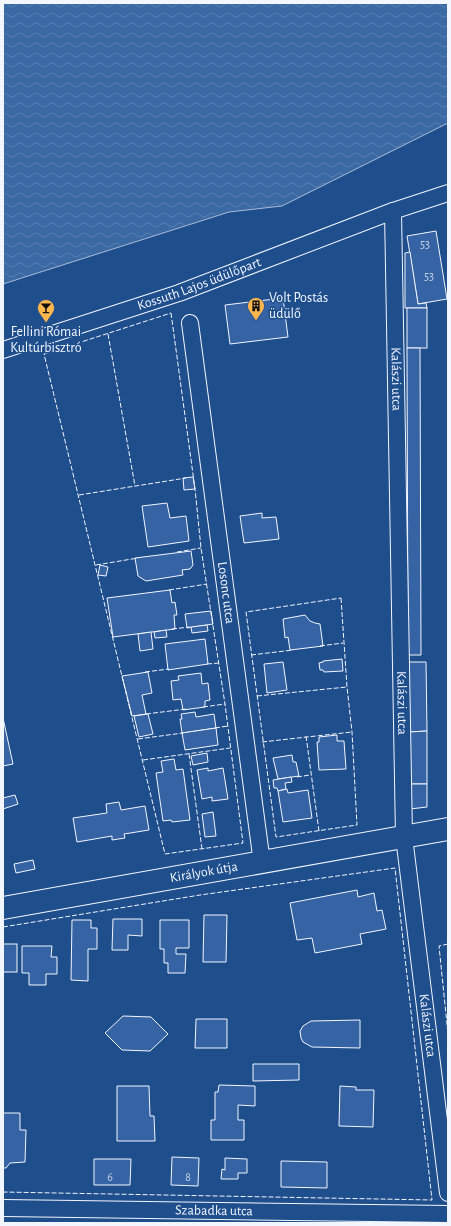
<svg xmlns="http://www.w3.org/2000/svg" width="451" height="1226" font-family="'Alegreya Sans',sans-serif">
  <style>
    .water { fill: url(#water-waves); stroke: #a8bbd7 }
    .building { fill: #3563a3; stroke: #f2f6ff }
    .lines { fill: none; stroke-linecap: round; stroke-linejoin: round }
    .street-casing { stroke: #f2f6ff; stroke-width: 18 }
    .secondary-casing { stroke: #f2f6ff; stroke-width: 24 }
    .street { stroke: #1f4e8c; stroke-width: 16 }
    .secondary { stroke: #1f4e8c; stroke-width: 22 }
    .fence { stroke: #f2f6ff; stroke-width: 1; stroke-dasharray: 5 2; stroke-linecap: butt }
    .labels { text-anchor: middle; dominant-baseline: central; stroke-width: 3; stroke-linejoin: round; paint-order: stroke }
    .number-label { font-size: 12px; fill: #c3d1e8 }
    .street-label { font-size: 14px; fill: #f2f6ff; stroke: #1f4e8c }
    .poi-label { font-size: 14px; fill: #f2f6ff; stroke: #1f4e8c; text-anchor: start }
  </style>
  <defs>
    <pattern id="water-waves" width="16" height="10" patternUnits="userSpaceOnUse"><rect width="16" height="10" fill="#3b69a3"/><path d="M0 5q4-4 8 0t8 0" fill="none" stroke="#587fb1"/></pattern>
  </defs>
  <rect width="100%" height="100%" fill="#1f4e8c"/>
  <polygon class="water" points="3,3 448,3 448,123 282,206 229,212 3,284"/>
  <g class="building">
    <polygon points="436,231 447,299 418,304 407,236"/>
    <polygon points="410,252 418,304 426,303 427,308 405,308 405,253"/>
    <polygon points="283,298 288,337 230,344 225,305"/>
    <rect x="407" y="308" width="20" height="40"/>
    <polygon points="407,348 420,348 421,655 408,655"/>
    <polygon points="193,477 195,489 184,490 183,478"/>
    <polygon points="167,503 170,518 186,516 189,541 148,547 142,506"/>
    <polygon points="262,513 262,518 276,517 279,539 244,543 240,516"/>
    <polygon points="191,551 193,565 190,569 182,570 183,575 146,581 138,576 135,558"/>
    <polygon points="100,565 108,567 106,576 98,575"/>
    <polygon points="170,590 172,603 175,602 177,615 174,615 175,629 113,637 107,598"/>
    <polygon points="211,611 213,624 187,628 185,614"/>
    <polygon points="305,615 310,621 315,623 320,624 323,646 290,650 288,637 285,638 283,619"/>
    <polygon points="207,625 208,631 192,633 191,627"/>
    <polygon points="166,630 167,637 155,638 154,632"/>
    <polygon points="151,632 153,649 140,651 138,634"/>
    <polygon points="205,639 208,664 168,670 165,644"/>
    <polygon points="342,659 343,671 324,672 323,670 320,670 319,663 323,662 323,661"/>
    <polygon points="283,662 287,690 267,693 264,664"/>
    <polygon points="408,662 426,662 427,731 409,732"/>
    <polygon points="148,672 152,693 142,695 146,714 132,716 122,676"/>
    <polygon points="201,673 202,684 208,683 210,700 205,701 205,707 183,710 181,699 173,700 171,681 179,680 178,676"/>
    <polygon points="195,712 196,717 214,714 216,728 182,733 180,719 182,719 181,714"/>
    <polygon points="148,714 153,734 139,737 134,716"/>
    <polygon points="3,718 13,764 3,766"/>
    <polygon points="216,728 218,745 185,750 182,733"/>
    <polygon points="427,731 427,784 410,784 409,732"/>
    <polygon points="337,735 337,741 344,741 346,769 319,770 317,742 319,742 319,737"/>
    <polygon points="207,753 208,762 193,765 191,756"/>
    <polygon points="292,755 293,762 296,762 299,776 278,779 273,758"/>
    <polygon points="174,759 176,770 183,769 190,820 172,822 171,820 163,821 156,773 163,772 161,761"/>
    <polygon points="208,768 208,771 223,768 228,799 212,801 212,797 202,799 197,770"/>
    <polygon points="291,777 292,782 285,783 286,789 278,791 277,788 274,788 273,780"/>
    <polygon points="410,784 427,784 427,807 410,809"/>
    <polygon points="287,789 288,793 308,790 312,818 283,822 278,791"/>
    <polygon points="15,795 18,804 3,809 3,798"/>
    <polygon points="119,802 121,810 145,806 149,830 124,834 125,838 112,840 112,836 77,842 73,818 107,813 106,804"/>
    <polygon points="213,812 216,836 205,837 202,814"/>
    <polygon points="33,860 35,869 16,873 14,864"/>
    <polygon points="357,890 358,897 374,893 377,911 382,910 386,929 360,934 362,944 315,953 312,938 297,940 290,903"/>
    <polygon points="204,915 227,915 226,962 203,962"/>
    <polygon points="113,919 142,919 142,936 128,935 128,950 112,950"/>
    <polygon points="72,920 91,920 91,928 97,928 97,949 88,949 88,981 71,980"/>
    <polygon points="160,920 189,920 189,948 176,948 176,954 186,954 185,973 168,973 168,963 164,963 164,949 160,949"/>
    <rect x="3" y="944" width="14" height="28"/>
    <polygon points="22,946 52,946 51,957 57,957 57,974 46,974 46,985 29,985 29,973 22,973"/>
    <polygon points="123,1016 151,1017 168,1034 150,1051 122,1050 105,1033"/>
    <polygon points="196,1019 227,1019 227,1048 195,1048"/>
    <polygon points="360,1020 360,1048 312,1047 303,1042 301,1038 300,1031 303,1026 311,1021"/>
    <polygon points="253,1064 299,1064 299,1080 253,1081"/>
    <polygon points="219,1085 255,1086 255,1106 238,1105 238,1120 244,1120 244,1140 211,1140 211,1120 215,1120 215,1092 218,1092"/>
    <polygon points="117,1086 149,1086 150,1116 154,1116 155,1141 117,1141"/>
    <polygon points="340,1086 356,1087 356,1090 374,1090 373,1127 339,1126"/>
    <polygon points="3,1113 20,1113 20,1130 26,1130 25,1162 10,1163 6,1168 3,1168"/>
    <polygon points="172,1157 199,1158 198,1186 171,1185"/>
    <polygon points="225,1158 247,1159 247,1173 238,1173 238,1179 221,1179 222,1169 225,1170"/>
    <polygon points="94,1159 131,1159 130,1185 94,1185"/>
    <polygon points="281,1161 327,1162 327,1188 281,1187"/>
  </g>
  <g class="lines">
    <defs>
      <g id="street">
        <path id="s1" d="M393 211 404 837 448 1193"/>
        <path id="s2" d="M190 323 262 863"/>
        <path id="s3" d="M3 350 179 293 393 211 448 193"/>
        <path id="s4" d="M3 1208 448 1214"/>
      </g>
      <g id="secondary">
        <path id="s5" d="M3 908 448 829"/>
      </g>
    </defs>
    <use href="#street" class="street-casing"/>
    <use href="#secondary" class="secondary-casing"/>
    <use href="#street" class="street"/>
    <use href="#secondary" class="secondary"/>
    <g class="fence">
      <polygon points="171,313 195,489 201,548 225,704 243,843 165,854 44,354"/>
      <polyline points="108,334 135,486"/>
      <polyline points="79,495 186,478"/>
      <polyline points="177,552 201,548"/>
      <polyline points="96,565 138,558"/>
      <polyline points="169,590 207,584"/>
      <polygon points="341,598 347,687 352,732 357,825 276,837 246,612"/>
      <polyline points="172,629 190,627"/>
      <polyline points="320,646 343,643"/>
      <polyline points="251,655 293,650"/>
      <polyline points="207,664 219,663"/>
      <polyline points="145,672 169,669"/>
      <polyline points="257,696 347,687"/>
      <polyline points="203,707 225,704"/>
      <polyline points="146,714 186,709"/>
      <polyline points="215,728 228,726"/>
      <polyline points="306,736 319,831"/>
      <polyline points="138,739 183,733"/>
      <polyline points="262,742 352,732"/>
      <polyline points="189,754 202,849"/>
      <polyline points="143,760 230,748"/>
      <polyline points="297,777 310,775"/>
      <polyline points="3,927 200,895 395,868 432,1200 3,1192"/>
      <polyline points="448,944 439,946 448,1034"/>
    </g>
  </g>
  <defs>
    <symbol id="building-pin" viewBox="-11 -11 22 30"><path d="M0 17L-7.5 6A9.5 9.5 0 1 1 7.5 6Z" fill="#ffb74d" stroke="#1f4e8c"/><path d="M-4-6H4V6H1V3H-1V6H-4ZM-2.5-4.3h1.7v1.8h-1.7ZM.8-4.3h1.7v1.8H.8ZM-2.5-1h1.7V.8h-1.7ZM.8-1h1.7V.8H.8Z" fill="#111"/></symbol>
    <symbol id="bar-pin" viewBox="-11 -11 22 30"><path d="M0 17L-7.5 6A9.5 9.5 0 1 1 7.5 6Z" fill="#ffb74d" stroke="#1f4e8c"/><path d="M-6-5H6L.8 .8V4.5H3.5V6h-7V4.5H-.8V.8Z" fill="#111"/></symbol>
  </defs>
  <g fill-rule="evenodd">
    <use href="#building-pin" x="246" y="296" width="20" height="27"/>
    <use href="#bar-pin" x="36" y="298" width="20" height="27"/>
  </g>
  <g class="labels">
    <g class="number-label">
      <text x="425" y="244">53</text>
      <text x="429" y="276">53</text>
      <text x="110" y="1177">6</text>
      <text x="188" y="1177">8</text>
    </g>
    <g class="street-label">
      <text stroke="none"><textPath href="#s3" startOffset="207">Kossuth Lajos üdülőpart</textPath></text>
      <text stroke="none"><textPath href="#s1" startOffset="168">Kalászi utca</textPath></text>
      <text stroke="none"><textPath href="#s2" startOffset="272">Losonc utca</textPath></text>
      <text stroke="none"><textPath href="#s1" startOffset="492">Kalászi utca</textPath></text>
      <text stroke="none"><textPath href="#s5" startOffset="204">Királyok útja</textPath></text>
      <text stroke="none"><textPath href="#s1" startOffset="816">Kalászi utca</textPath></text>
      <text stroke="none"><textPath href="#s4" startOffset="211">Szabadka utca</textPath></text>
    </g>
    <g class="poi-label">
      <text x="269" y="298">Volt Postás<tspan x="269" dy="16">üdülő</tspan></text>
      <text x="46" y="332" text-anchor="middle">Fellini Római<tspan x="46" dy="16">Kultúrbisztró</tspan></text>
    </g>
  </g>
  <rect width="451" height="1226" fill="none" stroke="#f2f6ff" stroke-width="8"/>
</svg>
